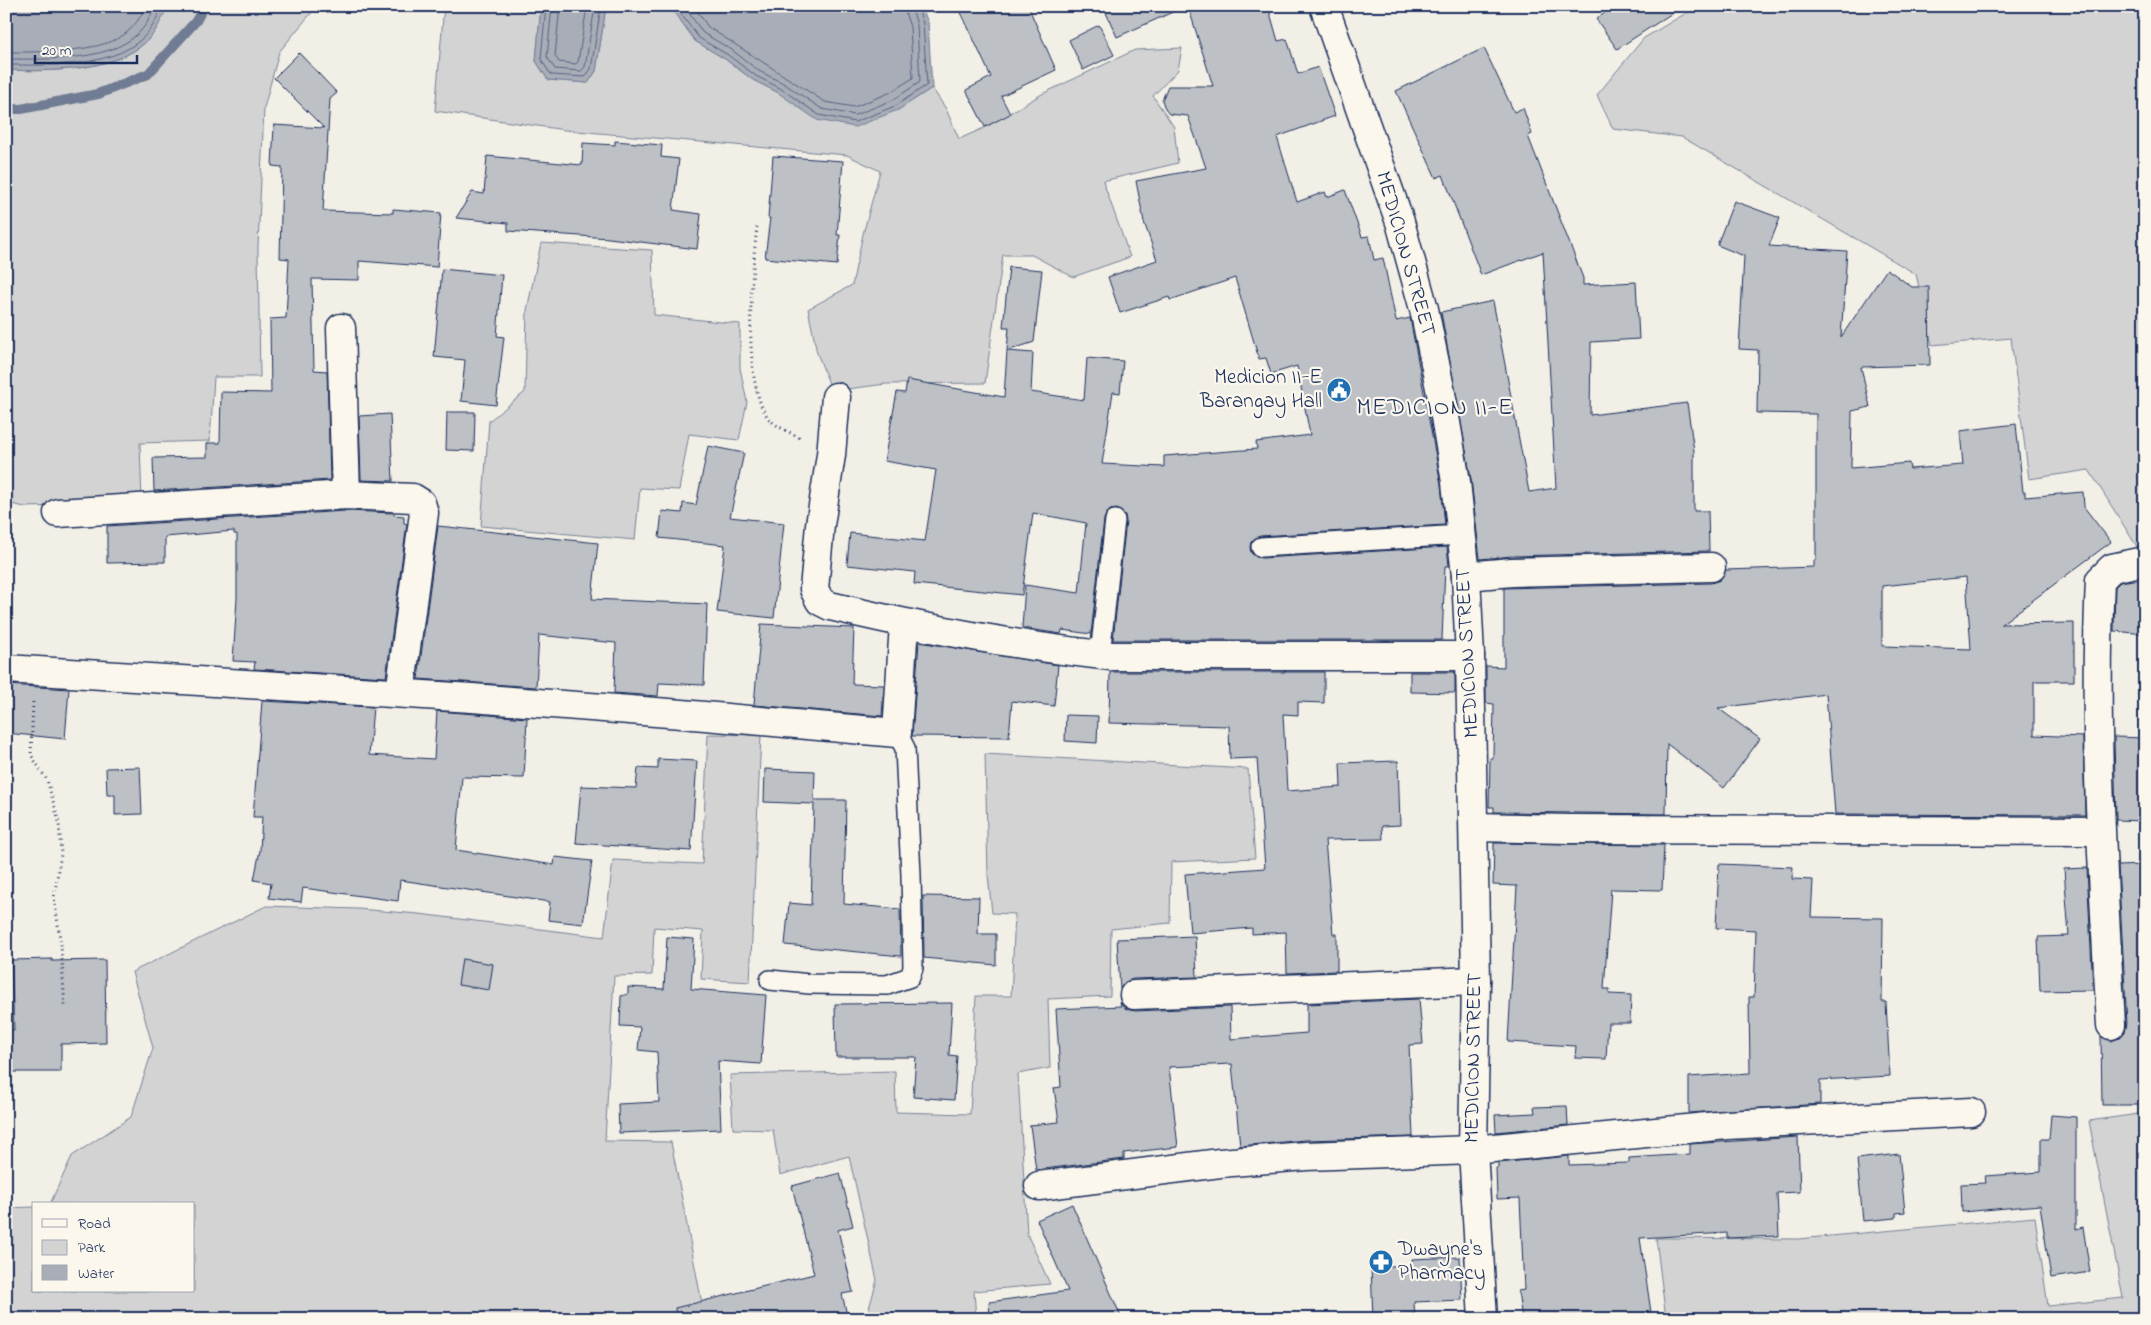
<svg xmlns="http://www.w3.org/2000/svg" width="2151" height="1325" font-family="'Indie Flower',sans-serif">
  <style>
    .green { fill: #d2d3d2; stroke: #768198 }
    .water { fill: #a9adb7; stroke: #707b93 }
    .lines { fill: none; stroke-linecap: round; stroke-linejoin: round }
    .shore { stroke: #546182; stroke-width: 1 }
    .stream { stroke: #707b93; stroke-width: 10 }
    .building { fill: #bdc0c4; stroke: #1b2f5e; fill-rule: evenodd }
    .lane-casing { stroke: #1b2f5e; stroke-width: 22 }
    .street-casing { stroke: #1b2f5e; stroke-width: 31 }
    .secondary-casing { stroke: #1b2f5e; stroke-width: 31 }
    .path { stroke: #1b2f5e; stroke-width: 3; stroke-dasharray: 1 4; stroke-linecap: butt }
    .lane { stroke: #fbf7ec; stroke-width: 19 }
    .street { stroke: #fbf7ec; stroke-width: 28 }
    .secondary { stroke: #fbf7ec; stroke-width: 28 }
    .labels { text-anchor: middle; dominant-baseline: central; stroke-width: 4.5; stroke-linejoin: round; paint-order: stroke }
    .street-label { font-size: 21px; fill: #1b2f5e; stroke: #fbf7ec }
    .poi-label { font-size: 21px; fill: #1b2f5e; stroke: #fbf7ec; text-anchor: end }
    .quarter-label { font-size: 24px; letter-spacing: 1px; fill: #1b2f5e; stroke: #fbf7ec }
  </style>
  <rect width="100%" height="100%" fill="#f2efe6"/>
  <filter id="ink" filterUnits="userSpaceOnUse"><feTurbulence type="fractalNoise" baseFrequency=".02" numOctaves="2"/><feDisplacementMap in="SourceGraphic" scale="10" xChannelSelector="R" yChannelSelector="G"/><feConvolveMatrix kernelMatrix="1 2 1 2 8 2 1 2 1" color-interpolation-filters="sRGB"/></filter>
  <g filter="url(#ink)">
    <g class="green">
      <path d="M168 6H317L279 52 264 108 258 248 260 377H214L210 441 140 443 142 504 25 507 6 503V70C49 72 125 72 153 34 159 26 163 15 168 6Z"/>
      <polygon points="444,6 541,6 536,61 548,80 588,83 596,71 605,13 604,6 657,6 674,11 695,41 725,59 753,80 777,92 898,110 932,88 946,109 959,139 984,128 1042,94 1135,50 1182,48 1178,70 1153,96 1174,127 1178,163 1103,181 1130,257 1073,277 1032,255 1003,255 985,383 886,384 832,391 817,353 808,309 852,285 863,234 880,171 847,155 565,130 435,111"/>
      <polygon points="1698,6 2145,6 2145,550 2139,550 2089,470 2029,479 2011,338 1932,345 1916,274 1682,137 1613,129 1597,95 1644,38"/>
      <polygon points="541,243 652,250 654,315 740,324 740,368 747,402 739,440 689,434 679,490 640,488 635,540 481,526 489,421 525,392 527,310"/>
      <polygon points="708,734 761,735 750,982 701,979 703,931 654,927 652,975 614,976 605,1141 671,1142 705,1319 6,1319 6,1208 34,1207 34,1291 194,1291 194,1204 50,1204 72,1156 131,1117 153,1048 132,972 266,906 358,909 419,914 604,937 613,860 702,864"/>
      <polygon points="985,754 1248,769 1255,858 1171,862 1170,923 1111,929 1110,996 1048,999 1050,1068 1018,1074 1027,1234 1050,1284 974,1291 976,1319 866,1319 877,1280 849,1156 780,1175 773,1130 733,1129 730,1075 895,1071 896,1112 970,1114 976,996 1011,996 1015,914 992,913 988,875"/>
      <polygon points="2145,1113 2145,1319 1666,1319 1656,1238 1798,1239 2035,1217 2048,1306 2123,1298 2089,1121"/>
    </g>
    <g class="water">
      <path d="M6 6H168C163 15 159 26 153 34 125 72 49 72 6 70Z"/>
      <polygon points="541,6 604,6 605,13 596,71 588,83 548,80 536,61"/>
      <polygon points="657,6 921,6 928,22 932,88 898,110 855,127 817,120 777,92 753,80 725,59 695,41 674,11"/>
    </g>
    <g class="lines">
      <g class="shore">
        <polyline points="546,6 541,59 551,75 585,77 591,69 600,13 599,6"/>
        <polyline points="552,6 547,57 555,69 581,71 585,67 594,13 593,6"/>
        <polyline points="560,6 555,56 559,62 576,64 578,62 586,13 585,6"/>
        <polyline points="675,6 699,38 728,55 756,76 780,88 819,115 855,122 895,106 927,85 923,23 917,6"/>
        <polyline points="684,6 703,33 732,50 759,71 783,83 822,109 855,115 893,100 920,82 917,25 911,6"/>
        <polyline points="694,6 708,27 825,102 854,107 889,93 913,78 910,27 903,6"/>
        <path d="M6 52C38 52 96 53 122 36 134 28 140 18 146 6"/>
        <path d="M6 59C47 59 117 63 144 27 149 21 152 13 155 6"/>
        <path d="M6 65C50 65 120 69 149 31 155 24 158 14 162 6"/>
      </g>
      <polyline class="stream" points="6,109 21,109 98,94 148,74 196,21 204,6"/>
    </g>
    <g class="building">
      <polygon points="958,6 1028,6 1056,70 1001,96 1010,114 985,127 966,90 991,77"/>
      <polygon points="1103,6 1186,6 1117,37"/>
      <polygon points="1188,6 1268,6 1278,41 1287,39 1298,74 1318,67 1335,116 1277,137 1297,202 1325,192 1327,197 1345,190 1362,237 1369,236 1374,260 1383,258 1396,321 1410,318 1441,484 1445,525 1260,536 1251,542 1250,547 1251,553 1256,557 1262,558 1447,547 1449,566 1445,566 1442,640 1113,640 1126,521 1125,515 1117,509 1110,510 1104,519 1091,634 1062,630 1061,634 1022,628 1025,585 1079,593 1086,523 1033,513 1022,595 914,584 915,572 847,565 850,533 925,541 936,470 884,461 897,392 905,393 907,380 1004,397 1007,351 1033,353 1031,392 1084,400 1087,358 1123,361 1120,393 1113,392 1102,464 1164,467 1164,456 1257,449 1256,442 1310,435 1297,366 1271,374 1266,358 1259,359 1235,278 1170,300 1169,297 1120,313 1108,277 1157,260 1144,222 1136,181 1206,168 1188,116 1169,114 1165,109 1162,100 1168,86 1213,86"/>
      <polygon points="1615,6 1683,6 1617,49 1596,19"/>
      <polygon points="1099,25 1114,55 1083,70 1069,40"/>
      <polygon points="1484,48 1514,112 1523,108 1532,134 1528,136 1583,278 1583,285 1636,282 1639,339 1591,342 1590,415 1687,403 1694,451 1694,511 1708,511 1709,551 1512,556 1480,559 1471,479 1441,312 1493,301 1529,492 1556,488 1543,252 1481,275 1443,175 1436,178 1396,91"/>
      <polygon points="299,53 337,93 330,99 323,211 393,213 393,209 441,213 437,267 359,261 359,280 312,279 314,370 327,371 330,480 154,491 153,458 207,457 207,443 220,443 221,392 271,393 270,319 286,318 289,259 280,258 282,167 272,166 274,125 324,128 274,78"/>
      <polygon points="615,141 662,145 661,157 679,159 673,210 701,214 697,249 609,238 508,231 508,223 456,218 472,192 484,194 487,156 582,165 583,143 615,145"/>
      <polygon points="773,156 843,161 837,235 840,235 837,265 765,258 770,218 768,218"/>
      <path d="M1734 201 1780 218 1769 246 1847 251 1841 337 1887 269 1912 287H1929L1930 365 1861 367 1870 407 1852 411 1851 468 1909 463 1910 469 1963 465 1960 431 2016 424 2023 492H2025V497L2083 492 2084 507 2111 542 2001 624 2074 623V681H2034V735L2083 737 2085 815 1835 814 1826 694 1718 708 1760 739 1724 788 1667 744 1666 814 1494 812V807H1489L1490 758H1493L1494 704 1486 703V666L1504 667V588L1711 583 1720 580 1726 570 1814 567V560H1816V414L1757 413 1758 350 1739 349 1744 256 1717 245ZM1966 577 1971 649 1882 646V586Z"/>
      <polygon points="1009,267 1042,270 1034,342 1007,351 1009,327 1003,327"/>
      <polygon points="442,269 502,275 497,336 504,337 496,405 461,401 465,360 434,357"/>
      <polygon points="447,412 475,412 474,451 446,450"/>
      <polygon points="390,414 393,481 361,480 359,416"/>
      <polygon points="708,446 744,453 730,517 784,523 774,618 717,612 725,545 659,538 662,511 682,513 683,503 696,505"/>
      <polygon points="346,511 394,513 394,515 404,516 404,523 407,524 386,677 254,669 255,662 233,661 237,598 237,534 234,534 234,531 165,537 165,562 107,563 107,526"/>
      <polygon points="438,526 598,543 592,599 707,604 704,685 659,683 658,696 614,693 616,643 539,635 536,687 418,679"/>
      <polygon points="2133,580 2145,580 2145,634 2114,631 2115,587 2120,582"/>
      <polygon points="761,624 854,628 852,684 884,685 882,716 754,705"/>
      <polygon points="919,642 1058,665 1054,706 1012,701 1009,737 912,736"/>
      <polygon points="1110,672 1324,672 1324,703 1298,702 1298,715 1283,714 1287,791 1341,787 1340,763 1398,761 1400,825 1382,826 1383,839 1325,840 1333,934 1337,934 1337,971 1287,973 1286,932 1252,934 1252,928 1190,933 1185,874 1265,868 1257,758 1230,759 1229,726 1109,723"/>
      <polygon points="1410,672 1455,672 1455,693 1410,692"/>
      <polygon points="6,685 69,689 65,739 6,733"/>
      <polygon points="262,701 373,707 369,755 434,759 437,711 527,718 524,778 462,777 456,850 554,865 555,857 592,861 583,924 548,920 550,902 400,880 398,901 303,888 301,902 269,898 271,883 254,880 260,850 262,817 253,817"/>
      <polygon points="1066,715 1098,716 1097,743 1065,741"/>
      <polygon points="2114,737 2145,738 2145,821 2116,820"/>
      <polygon points="658,759 697,761 691,851 576,843 581,786 636,788 638,768 658,769"/>
      <polygon points="140,767 142,814 115,815 115,795 107,795 106,768"/>
      <polygon points="765,769 815,771 814,800 846,800 844,904 900,909 901,956 785,945 789,903 811,905 814,804 764,802"/>
      <polygon points="1494,843 1664,845 1662,890 1611,889 1604,989 1610,989 1609,994 1631,995 1630,1023 1608,1023 1606,1059 1575,1058 1576,1046 1508,1042 1517,886 1493,885"/>
      <polygon points="1719,864 1793,867 1792,879 1813,880 1811,917 1883,918 1882,1002 1886,1002 1890,1076 1820,1080 1820,1104 1689,1113 1689,1077 1750,1073 1749,997 1754,997 1756,930 1716,928"/>
      <polygon points="2145,865 2145,1105 2102,1105 2101,1036 2111,1041 2119,1038 2125,1032 2127,1024 2118,866"/>
      <polygon points="2087,868 2093,990 2040,991 2038,937 2069,936 2064,869"/>
      <polygon points="923,896 979,897 978,934 996,934 996,965 924,958"/>
      <polygon points="1195,936 1197,977 1133,979 1125,982 1120,989 1117,939"/>
      <polygon points="667,937 694,939 691,989 766,995 761,1064 718,1061 721,1129 619,1133 618,1104 659,1102 657,1052 638,1050 640,1027 620,1026 621,996 628,994 628,987 664,989"/>
      <polygon points="52,959 52,961 105,960 106,1043 61,1044 61,1072 6,1072 6,1030 14,1030 11,960"/>
      <polygon points="462,959 493,964 489,990 458,985"/>
      <polygon points="1419,999 1423,1044 1409,1045 1413,1137 1305,1140 1240,1146 1232,1064 1169,1067 1178,1147 1124,1153 1124,1159 1036,1170 1030,1125 1059,1122 1054,1088 1061,1087 1056,1009 1121,1006 1120,1002 1126,1009 1135,1011 1230,1007 1231,1039 1307,1033 1307,1004"/>
      <polygon points="952,1003 949,1055 957,1056 954,1100 913,1097 916,1057 836,1057 835,1004"/>
      <polygon points="1567,1106 1568,1125 1496,1132 1495,1115 1535,1113 1534,1107"/>
      <polygon points="2051,1115 2076,1117 2076,1229 2083,1227 2090,1272 2051,1278 2040,1205 1962,1212 1961,1184 1986,1183 1985,1176 2041,1172 2041,1139 2049,1139"/>
      <polygon points="1798,1137 1800,1192 1777,1193 1779,1236 1727,1238 1727,1233 1640,1238 1652,1319 1522,1319 1518,1291 1524,1290 1520,1198 1497,1199 1496,1168 1498,1168 1498,1163 1569,1156 1569,1165 1629,1163 1629,1158 1690,1154 1690,1144"/>
      <polygon points="1899,1154 1905,1212 1896,1213 1896,1218 1863,1221 1857,1159"/>
      <polygon points="840,1173 853,1226 838,1230 853,1292 842,1294 848,1319 676,1319 675,1308 814,1274 792,1186"/>
      <polygon points="1072,1204 1122,1319 990,1319 989,1302 1068,1291 1037,1220"/>
      <polygon points="1460,1257 1462,1300 1414,1302 1415,1319 1373,1319 1371,1267 1412,1265 1412,1259"/>
    </g>
    <g class="lines">
      <defs>
        <g id="lane">
          <polyline points="1261,547 1462,535"/>
          <polyline points="1100,655 1115,520"/>
          <polyline points="770,980 810,984 887,985 910,977 913,968 911,875 905,748 897,733"/>
        </g>
        <g id="street">
          <polyline points="341,328 346,495"/>
          <path d="M836 397 831 455 820 525 814 589 820 601 830 606C922 628 1016 646 1111 656H1470"/>
          <polyline points="58,513 346,495 413,498 421,503 424,513 400,693"/>
          <polyline points="1466,576 1512,572 1711,567"/>
          <polyline points="6,669 472,698 682,714 897,733 904,624"/>
          <polyline points="1475,827 1570,829 2100,831"/>
          <polyline points="1134,995 1476,981"/>
          <path d="M2111 1025C2103 877 2093 728 2100 580L2112 568 2145 561"/>
          <polyline points="1039,1186 1220,1163 1306,1156 1473,1150 1727,1125 1971,1112"/>
        </g>
        <polyline id="secondary" points="1324,6 1400,222 1424,309 1441,393 1456,482 1466,576 1470,656 1476,981 1473,1150 1483,1319"/>
      </defs>
      <use href="#lane" class="lane-casing"/>
      <use href="#street" class="street-casing"/>
      <use href="#secondary" class="secondary-casing"/>
      <g class="path">
        <path d="M757 227C752 271 741 384 769 419 776 427 792 433 802 439"/>
        <polyline points="33,702 31,755 47,780 59,822 61,854 54,897 61,945 65,1009"/>
      </g>
      <use href="#lane" class="lane"/>
      <use href="#street" class="street"/>
      <use href="#secondary" class="secondary"/>
    </g>
  </g>
  <defs>
    <symbol id="civic-disc" viewBox="-11 -11 22 22"><circle r="9.5" fill="#1f6fb2" stroke="#fbf7ec"/><path d="M-.6-6.5H3V-4.5H.6V-3L4-1V1h2V6H-6V1h2V-1L-.6-3ZM-1.2 2.5V6h2.4V2.5Z" fill="#fff"/></symbol>
    <symbol id="pharmacy-disc" viewBox="-11 -11 22 22"><circle r="9.5" fill="#1f6fb2" stroke="#fbf7ec"/><path d="M-2-6h4v4h4v4h-4v4h-4v-4h-4v-4h4Z" fill="#fff"/></symbol>
  </defs>
  <g fill-rule="evenodd">
    <use href="#civic-disc" x="1325" y="376" width="28" height="28"/>
    <use href="#pharmacy-disc" x="1367" y="1248" width="28" height="28"/>
  </g>
  <g class="labels">
    <g class="street-label">
      <text transform="translate(1405 254) rotate(74)">MEDICION STREET</text>
      <text transform="translate(1468 653) rotate(-93)">MEDICION STREET</text>
      <text transform="translate(1474 1058) rotate(-89)">MEDICION STREET</text>
    </g>
    <g class="poi-label">
      <text x="1322" y="378">Medicion II-E<tspan x="1322" dy="24">Barangay Hall</tspan></text>
      <text x="1398" y="1250" text-anchor="start">Dwayne's<tspan x="1398" dy="24">Pharmacy</tspan></text>
    </g>
    <g class="quarter-label">
      <text x="1435" y="408">MEDICION II-E</text>
    </g>
  </g>
  <rect width="2151" height="1325" fill="none" stroke="#fbf7ec" stroke-width="25"/>
  <rect x="12" y="12" width="2126" height="1300" fill="none" stroke="#1b2f5e" stroke-width="2" filter="url(#ink)"/>
  <rect x="32" y="1202" width="162" height="90" fill="#fbf7ec" stroke="#a1a7b3"/>
  <rect x="42" y="1219" width="25" height="8" fill="#fbf7ec" stroke="#a1a7b3"/>
  <text x="78" y="1228" font-size="15" fill="#1b2f5e">Road</text>
  <rect x="42" y="1240" width="25" height="15" fill="#d2d3d2" stroke="#a1a7b3"/>
  <text x="78" y="1252" font-size="15" fill="#1b2f5e">Park</text>
  <rect x="42" y="1265" width="25" height="15" fill="#a9adb7" stroke="#a1a7b3"/>
  <text x="78" y="1278" font-size="15" fill="#1b2f5e">Water</text>
  <path d="M35 55v8h102v-8" fill="none" stroke="#1b2f5e" stroke-width="2.5"/>
  <text x="42" y="55" font-size="15" fill="#1b2f5e" stroke="#fbf7ec" stroke-width="4" paint-order="stroke">20 m</text>
</svg>
